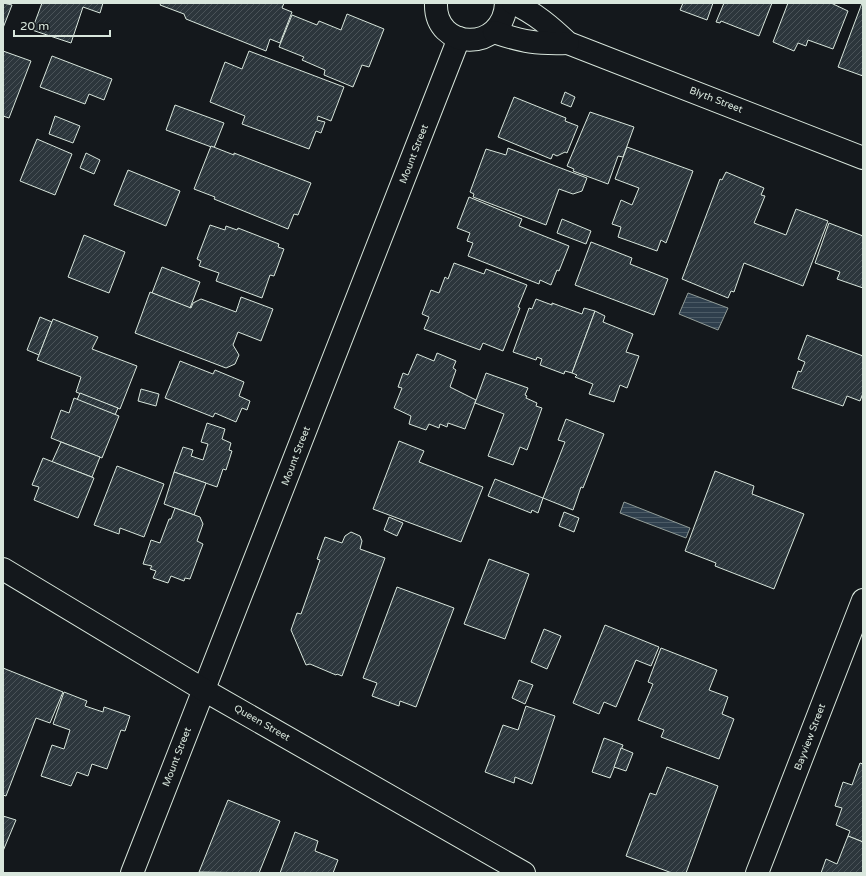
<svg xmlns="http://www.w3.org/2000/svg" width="866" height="876" font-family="'Varela Round',sans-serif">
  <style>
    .water { fill: url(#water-rules); stroke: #939e99 }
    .building { fill: url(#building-hatch); stroke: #d8e6dc }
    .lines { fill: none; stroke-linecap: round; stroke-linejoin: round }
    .minor-casing { stroke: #d8e6dc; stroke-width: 24 }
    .tertiary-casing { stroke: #d8e6dc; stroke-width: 24 }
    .secondary-casing { stroke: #d8e6dc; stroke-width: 24 }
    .minor { stroke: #14181c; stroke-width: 22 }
    .tertiary { stroke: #14181c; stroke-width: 22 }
    .secondary { stroke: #14181c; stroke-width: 22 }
    .labels { text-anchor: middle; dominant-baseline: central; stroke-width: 3; stroke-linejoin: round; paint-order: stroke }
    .street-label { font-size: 10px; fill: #d8e6dc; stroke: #14181c }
  </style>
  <defs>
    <pattern id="water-rules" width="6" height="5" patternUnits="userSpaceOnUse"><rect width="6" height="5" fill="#2f3f4d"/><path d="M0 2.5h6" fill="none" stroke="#4c5b66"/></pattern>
    <pattern id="building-hatch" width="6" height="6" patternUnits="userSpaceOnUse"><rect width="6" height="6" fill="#2c363c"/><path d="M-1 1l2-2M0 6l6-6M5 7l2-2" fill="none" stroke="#4a5358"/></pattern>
  </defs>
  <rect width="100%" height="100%" fill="#14181c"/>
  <g class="water">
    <polygon points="688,293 728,308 718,330 679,314"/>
    <polygon points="624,502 690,528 686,538 620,513"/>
  </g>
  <g class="building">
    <polygon points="3,3 12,5 3,28"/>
    <polygon points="42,3 103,3 100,13 83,7 71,43 32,30"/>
    <polygon points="161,3 284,3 282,8 292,12 280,43 270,39 266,51 186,19 184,14 160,5"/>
    <polygon points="683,3 713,3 707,20 680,10"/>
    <polygon points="724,3 772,3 759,36 721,21 720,23 716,22"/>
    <polygon points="788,3 831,3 848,11 833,49 808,40 806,46 798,43 794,51 773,42"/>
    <polygon points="862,3 863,3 863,76 838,67"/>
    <polygon points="347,14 384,29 369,67 362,65 353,87 324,75 325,70 302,60 304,57 279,47 292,15 317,25 319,21 341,30"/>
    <polygon points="3,51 31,61 9,118 3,116"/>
    <polygon points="249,51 344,87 331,121 318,116 317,120 325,122 321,133 316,131 309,149 242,124 245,116 210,102 225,62 242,69"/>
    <polygon points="52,56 112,79 104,100 89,94 85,104 40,87"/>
    <polygon points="565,92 575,97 571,107 561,103"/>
    <polygon points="514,97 566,118 565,121 578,126 567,153 565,152 557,156 553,154 551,159 498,137"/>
    <polygon points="175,105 224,123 214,148 166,130"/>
    <polygon points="590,112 634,127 623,157 618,156 608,184 573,171 574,169 567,166"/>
    <polygon points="55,116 80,126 73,143 49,134"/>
    <polygon points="37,139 72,154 55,195 20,181"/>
    <polygon points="211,146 234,155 234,153 311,183 298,215 294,214 288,229 214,199 215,197 194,189"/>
    <polygon points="627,147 693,171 666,243 661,240 657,251 618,237 621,227 612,224 621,200 632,205 639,188 615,179"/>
    <polygon points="508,148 587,178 582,191 573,194 559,189 546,225 473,197 474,194 470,192 486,149 506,155"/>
    <polygon points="86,153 100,160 94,174 80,168"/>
    <polygon points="128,170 180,191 166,226 114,205"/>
    <polygon points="726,172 764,188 761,195 765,196 754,223 786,235 796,209 828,221 803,286 744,263 734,292 731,291 728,298 682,279 720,179 722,180"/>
    <polygon points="469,197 522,219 519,226 569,246 559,271 557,270 551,285 540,280 539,284 468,256 473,243 467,241 470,233 457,228"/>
    <polygon points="562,219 591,231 586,244 557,233"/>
    <polygon points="829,223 863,236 863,288 837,279 840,272 815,263"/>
    <polygon points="210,225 225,230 226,226 237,230 238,228 279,244 278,247 284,249 274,276 270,275 262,298 216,281 219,273 199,266 201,261 197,259"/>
    <polygon points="84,235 125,252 109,293 68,277"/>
    <polygon points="591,242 632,258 630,264 668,279 654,315 575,285"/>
    <polygon points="454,263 484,274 486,269 527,285 518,307 520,308 503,351 483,343 480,350 424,329 429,317 422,314 431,290 439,293 445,277 448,279"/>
    <polygon points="162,267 200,282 190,308 152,293"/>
    <polygon points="150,292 191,308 193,303 201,299 236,312 241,297 273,309 261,341 238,332 233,345 239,355 235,364 226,368 135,333"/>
    <polygon points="536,299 552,305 552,303 582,314 584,308 595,311 572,373 565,371 564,374 540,365 542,359 537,357 536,360 513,352 529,308 532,309"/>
    <polygon points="595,311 605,316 603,322 633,334 626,352 639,356 627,388 620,385 614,402 589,394 593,384 575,377 577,375 572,373"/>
    <polygon points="40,317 52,322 39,355 27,350"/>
    <polygon points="53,319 98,337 92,349 137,366 120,409 76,392 81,377 37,360"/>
    <polygon points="807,335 863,356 863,393 860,401 847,396 843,406 792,388 798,371 801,372 805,362 798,359"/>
    <polygon points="437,353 456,361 453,368 456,370 450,387 476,400 465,429 448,423 447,427 440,424 439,428 429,424 426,430 409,424 411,416 394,408 402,388 398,387 403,373 408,375 417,354 434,361"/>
    <polygon points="180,361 213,374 215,370 244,382 239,396 250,401 247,410 242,408 236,422 215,413 213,417 165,398"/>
    <polygon points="486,373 528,388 525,395 527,396 526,398 537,403 536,406 542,408 527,450 520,447 513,465 488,456 504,414 475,403"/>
    <polygon points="141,389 159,394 156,406 138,401"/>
    <polygon points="80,393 118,408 115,415 77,400"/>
    <polygon points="74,398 119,416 102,458 51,438 61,410 69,413"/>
    <polygon points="566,419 604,434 583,488 581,487 573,510 543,498 565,442 558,440"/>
    <polygon points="207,423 225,429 222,439 231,443 229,450 232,451 226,470 223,469 217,487 174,472 183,447 193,450 191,456 203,460 208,444 201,442"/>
    <polygon points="399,441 424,451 419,462 483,487 461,542 373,509"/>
    <polygon points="61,442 100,457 92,477 52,462"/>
    <polygon points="43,458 94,478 78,518 34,500 39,487 32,485"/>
    <polygon points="117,466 164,484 144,537 120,528 119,534 94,525"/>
    <polygon points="715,471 754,486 752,494 804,514 774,589 715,566 716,563 685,551"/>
    <polygon points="174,472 206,483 194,515 164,504"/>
    <polygon points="495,479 543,498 538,513 532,510 531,513 488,496"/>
    <polygon points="175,508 200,517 203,524 197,541 203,544 190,579 185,578 184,581 171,576 168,583 153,578 156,571 150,569 152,566 143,564 151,540 160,543 169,519 171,519"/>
    <polygon points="564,512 579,518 574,532 559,526"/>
    <polygon points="389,517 403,523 397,536 384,530"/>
    <polygon points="351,532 360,536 362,541 360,549 385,558 342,676 337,674 336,675 310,664 306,665 291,630 297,613 301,614 320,560 317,559 325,537 342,543 345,536"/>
    <polygon points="489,559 529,574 505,639 464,624"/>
    <polygon points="397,587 454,608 416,707 400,701 399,706 372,696 377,683 363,678"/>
    <polygon points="605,625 659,647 651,666 636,660 616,707 604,702 599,714 573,703"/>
    <polygon points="544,629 561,636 547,669 531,662"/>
    <polygon points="661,648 717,670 709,690 728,697 722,714 734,719 719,759 661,737 664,730 638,720 653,684 648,682"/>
    <polygon points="3,668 63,692 50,723 36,718 6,796 3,795"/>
    <polygon points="519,680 533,685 525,704 512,698"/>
    <polygon points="64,692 87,701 85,706 103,712 104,707 130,716 125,731 121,730 107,769 92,764 88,776 77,772 71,786 41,776 52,745 64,749 70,730 53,724"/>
    <polygon points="526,706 555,716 532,784 515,777 514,783 485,772 503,725 518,730"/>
    <polygon points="604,738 623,745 610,778 592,772"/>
    <polygon points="621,748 633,753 626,771 614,767"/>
    <polygon points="860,763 863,764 863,842 848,836 850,831 836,825 842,808 835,806 843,782 852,785"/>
    <polygon points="667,767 718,786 686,873 672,873 626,856 650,793 656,795"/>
    <polygon points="228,800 280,821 259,873 199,872"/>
    <polygon points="3,816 16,820 3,851"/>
    <polygon points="295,832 318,841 315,851 338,860 333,873 280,873"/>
    <polygon points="848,836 863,842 863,873 821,873 826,859 837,864"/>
  </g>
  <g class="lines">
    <defs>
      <g id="minor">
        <polyline points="132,873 459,38"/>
        <polyline points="757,873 863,600"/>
      </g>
      <g id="tertiary">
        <path d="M436 3C434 51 504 53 506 3"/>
        <path d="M513 3C535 13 551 27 568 43L863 158"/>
        <path d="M494 32C524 42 536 44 568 43"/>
      </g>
      <polyline id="secondary" points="3,569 204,690 524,873"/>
    </defs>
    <use href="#minor" class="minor-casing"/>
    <use href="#tertiary" class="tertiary-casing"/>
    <use href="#secondary" class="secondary-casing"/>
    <use href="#minor" class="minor"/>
    <use href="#tertiary" class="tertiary"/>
    <use href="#secondary" class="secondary"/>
  </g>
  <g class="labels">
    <g class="street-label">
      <text transform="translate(716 100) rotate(21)">Blyth Street</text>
      <text transform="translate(414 154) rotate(-69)">Mount Street</text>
      <text transform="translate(296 456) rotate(-69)">Mount Street</text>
      <text transform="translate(262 723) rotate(30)">Queen Street</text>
      <text transform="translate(810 737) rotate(-69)">Bayview Street</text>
      <text transform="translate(177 757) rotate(-69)">Mount Street</text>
    </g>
  </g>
  <rect width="866" height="876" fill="none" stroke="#d8e6dc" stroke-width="8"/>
  <path d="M14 30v6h96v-6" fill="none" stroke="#d8e6dc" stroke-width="2"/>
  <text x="20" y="30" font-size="12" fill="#d8e6dc" stroke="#14181c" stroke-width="3" paint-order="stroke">20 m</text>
</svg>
